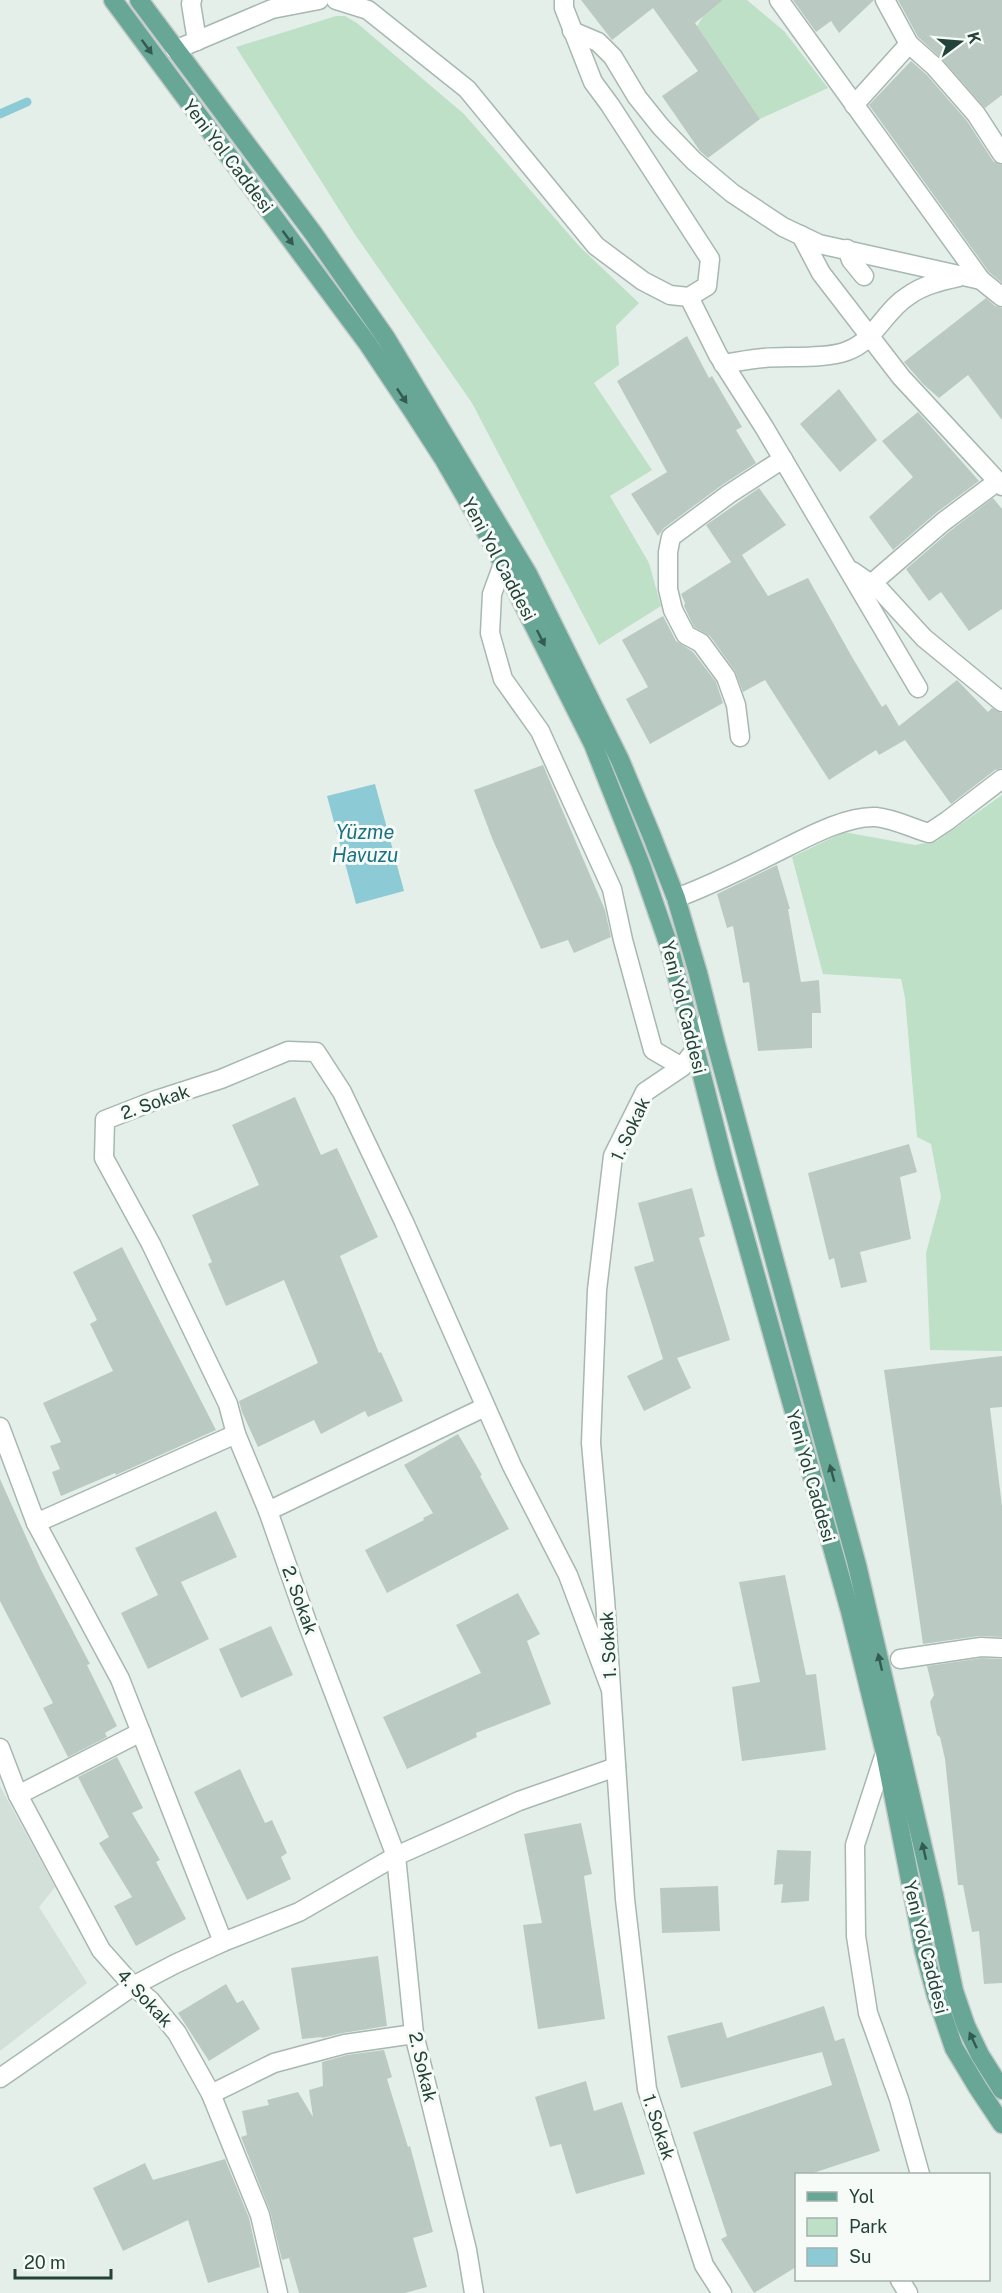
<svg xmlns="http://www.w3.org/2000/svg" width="1002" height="2293" font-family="'Public Sans',sans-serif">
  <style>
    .built { fill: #d3dfd9 }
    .green { fill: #bee0c6 }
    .water { fill: #8ccbd5 }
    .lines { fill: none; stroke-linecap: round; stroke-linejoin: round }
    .stream { stroke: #8ccbd5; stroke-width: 9 }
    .building { fill: #bacac3 }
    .minor-casing { stroke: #a7b8b1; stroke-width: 21 }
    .major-casing { stroke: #c1cac8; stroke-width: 21 }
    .minor { stroke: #fff; stroke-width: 18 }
    .major { stroke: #68a695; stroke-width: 18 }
    .oneway { fill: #345b50 }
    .labels { text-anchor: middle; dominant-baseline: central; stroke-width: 6; stroke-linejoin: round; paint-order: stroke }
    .street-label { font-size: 18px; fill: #234239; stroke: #f6fbf8 }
    .water-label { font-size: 20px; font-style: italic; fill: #1a7181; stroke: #f6fbf8 }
  </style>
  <rect width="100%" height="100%" fill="#e5efea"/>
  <polygon class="built" points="0,1786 55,1887 39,1907 87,1983 0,2051"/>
  <g class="green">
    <polygon points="723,0 747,0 784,31 828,88 760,119 697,26 704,15"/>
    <polygon points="336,16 345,16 357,23 464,114 580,247 639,303 616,326 619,365 594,383 652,470 610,496 649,563 661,606 599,645 472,403 354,233 236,47"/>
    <polygon points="1002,795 1002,1351 930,1350 926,1253 941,1197 931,1144 917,1137 905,998 901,979 823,974 792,857 844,832 915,845 937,841"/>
  </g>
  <polygon class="water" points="375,784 404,891 356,904 327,796"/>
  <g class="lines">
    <polyline class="stream" points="0,114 27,102"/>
  </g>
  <g class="building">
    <polygon points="581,0 723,0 695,23 760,119 708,158 700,151 662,96 698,71 653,8 612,40"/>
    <polygon points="793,0 874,0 839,33 831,21 816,32"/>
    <polygon points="898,0 1002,0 1002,95 985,108 943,60 918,37"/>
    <polygon points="911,61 927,75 967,121 993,161 1002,165 1002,283 989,272 869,105"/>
    <polygon points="986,298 995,306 1002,308 1002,420 968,375 939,398 923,384 904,362"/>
    <polygon points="687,336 709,378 712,376 742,427 736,430 756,463 722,485 664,528 658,536 631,494 667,472 617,381"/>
    <polygon points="839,389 877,440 840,472 800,424"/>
    <polygon points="918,412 979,481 936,513 893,550 869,517 913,477 882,441"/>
    <polygon points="759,488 786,525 742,555 768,596 808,578 852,657 882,707 886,704 899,726 957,680 988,712 992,708 1002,713 1002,768 995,770 951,804 905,740 879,755 876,750 829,780 765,680 743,692 735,671 710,636 694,627 684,606 685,603 681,594 731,562 706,525"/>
    <polygon points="993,498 1002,509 1002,609 969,631 941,592 929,601 906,569 950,531"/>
    <polygon points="663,616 676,641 693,652 716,682 723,703 650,744 626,699 648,687 622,640"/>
    <polygon points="543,765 605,910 611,937 574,953 568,940 541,949 492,838 474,790"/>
    <polygon points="777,865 790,909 788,909 801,982 819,980 821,1013 812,1013 812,1048 758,1051 749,982 743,983 733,926 727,928 717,894"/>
    <polygon points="295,1097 321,1155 337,1148 378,1237 340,1256 379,1353 381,1352 403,1401 368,1417 365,1411 321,1434 314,1420 258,1447 242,1412 239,1401 318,1363 284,1280 226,1306 208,1264 212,1262 192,1215 259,1185 232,1125"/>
    <polygon points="909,1144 917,1172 900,1177 911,1239 860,1252 867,1282 841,1288 834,1258 829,1260 808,1173"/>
    <polygon points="692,1188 705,1236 699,1238 730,1340 677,1358 691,1388 644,1411 627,1376 663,1359 634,1267 654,1261 638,1203"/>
    <polygon points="122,1247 216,1430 116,1475 115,1473 61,1496 52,1472 60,1469 50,1446 61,1442 43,1403 113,1371 90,1324 97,1320 73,1272"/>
    <polygon points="1002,1356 1002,1407 990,1408 1002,1506 1002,1637 979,1636 923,1644 884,1370"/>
    <polygon points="458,1434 482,1475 480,1476 509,1529 387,1593 365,1550 424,1520 423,1518 433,1513 404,1465"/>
    <polygon points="0,1479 41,1570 90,1664 87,1665 117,1726 105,1733 107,1737 68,1757 43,1708 53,1703 0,1601"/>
    <polygon points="216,1511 237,1557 181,1582 209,1639 148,1669 121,1613 158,1595 135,1548"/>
    <polygon points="785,1575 806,1675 816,1674 826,1750 742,1761 732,1687 760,1682 739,1582"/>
    <polygon points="518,1593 540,1634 527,1641 551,1704 476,1733 477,1737 407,1769 383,1717 481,1673 456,1625"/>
    <polygon points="271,1626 293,1675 241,1698 219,1649"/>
    <polygon points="982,1658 1002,1659 1002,1983 984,1984 979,1931 972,1932 963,1885 958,1885 945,1759 940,1737 937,1735 930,1702 934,1695 927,1666"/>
    <polygon points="117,1757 143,1808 132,1813 160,1860 156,1862 186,1919 136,1946 114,1906 132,1897 99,1843 109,1837 78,1777"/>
    <polygon points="240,1769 265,1823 272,1820 287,1853 281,1857 291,1879 247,1900 194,1792"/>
    <polygon points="581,1823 592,1874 584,1876 605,2019 538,2029 523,1925 542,1923 524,1834"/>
    <polygon points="777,1850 811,1851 809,1901 781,1903 783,1884 774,1885"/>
    <polygon points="718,1886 720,1931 662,1933 660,1888"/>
    <polygon points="378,1956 387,2026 343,2033 322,2038 322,2037 302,2039 291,1968"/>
    <polygon points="226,1984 237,2003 243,2000 260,2029 209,2061 178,2013"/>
    <polygon points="824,2006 835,2041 844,2038 880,2151 807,2175 796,2175 796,2267 754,2293 721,2239 727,2236 693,2132 832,2085 822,2052 681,2088 667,2036 722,2022 727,2038"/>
    <polygon points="384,2050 392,2077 387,2079 408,2147 410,2146 433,2232 413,2238 427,2287 405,2293 299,2293 289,2258 282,2260 270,2211 241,2137 247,2135 242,2111 269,2105 267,2100 298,2092 313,2117 309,2090 323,2086 322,2062 347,2055"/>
    <polygon points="586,2081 594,2111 622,2102 645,2174 576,2194 561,2144 550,2147 535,2097"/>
    <polygon points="225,2159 249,2218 260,2267 208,2283 188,2220 123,2251 93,2188 145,2163 153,2180"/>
  </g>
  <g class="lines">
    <defs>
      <g id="minor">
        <polyline points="192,0 191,4 197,41"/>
        <polyline points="336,0 368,10 467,89 596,246 643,281 670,295 689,297 707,286 710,259 610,105 593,82 564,8 564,0"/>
        <polyline points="779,0 981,280 1002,297"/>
        <polyline points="885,0 909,44 935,67 976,114 1002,154"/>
        <polyline points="572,31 598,42 613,57 637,97 661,127 694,161 732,193 783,227 819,244 981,280"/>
        <polyline points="175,50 272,9 319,0"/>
        <polyline points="854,105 909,44"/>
        <polyline points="801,235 821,273 901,377 1002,486"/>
        <polyline points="847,249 851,260 864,276"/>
        <polyline points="689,297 718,355 764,427 918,688"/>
        <path d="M723 364C737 362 750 359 764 358 787 356 827 359 847 351 875 341 884 311 908 296 923 285 941 281 959 277"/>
        <polyline points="503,564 492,594 490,633 503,679 540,731 612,889 623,940 653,1050 682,1067"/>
        <polyline points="852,571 881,591 924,638 1002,702"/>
        <polyline points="871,584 943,522 998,481"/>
        <polyline points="740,737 736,705 726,677 701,643 686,635 673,610 668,589 668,552 671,537 729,494 783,459"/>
        <path d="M676 898C709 886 741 870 773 854 800 841 845 815 876 817 895 819 911 828 929 833L947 821 1002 779"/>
        <polyline points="709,1016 695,1050 682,1067 645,1092 613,1156 597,1290 591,1443 605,1599 625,1899 647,2089 704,2265 722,2293"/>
        <polyline points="0,1427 36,1523 120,1679 223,1942"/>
        <polyline points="268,1511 485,1407"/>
        <polyline points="36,1523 236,1434"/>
        <polyline points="900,1659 981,1647 1002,1648"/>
        <polyline points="0,1748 18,1795 101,1950 133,1986 150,2000 177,2033 211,2094 260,2215 278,2293"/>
        <polyline points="885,1753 855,1845 856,1936 868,2013 899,2099 920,2174"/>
        <polyline points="18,1795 141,1732"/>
        <polyline points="0,2078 133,1986 175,1964 223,1942 299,1912 396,1856 519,1801 616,1767"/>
        <polyline points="211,2094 274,2063 345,2044 414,2034"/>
        <polyline points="900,2280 908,2293"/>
        <polyline points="474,2293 467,2250 414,2034 396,1856 308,1625 268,1511 236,1434 228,1404 151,1244 104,1158 105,1120 156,1100 221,1079 288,1051 316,1052 342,1092 404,1222 512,1466 568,1575 610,1687"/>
      </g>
      <g id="major">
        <polyline points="113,0 368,344 412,410 443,458 494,546 593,744 641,865 669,946 725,1166 850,1611 885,1753 924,1951 936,1995 954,2048 978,2088 1002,2124"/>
        <polyline points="139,0 313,233 386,338 528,574 620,760 651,834 676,898 698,973 716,1044 857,1565 934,1895 954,1991 966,2026 980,2055 1002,2090"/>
      </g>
    </defs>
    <use href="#minor" class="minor-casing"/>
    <use href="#major" class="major-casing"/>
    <use href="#minor" class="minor"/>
    <use href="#major" class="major"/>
  </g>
  <defs><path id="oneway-solid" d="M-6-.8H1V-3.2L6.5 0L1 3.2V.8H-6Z" transform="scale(1.5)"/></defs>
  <g class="oneway">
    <use href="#oneway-solid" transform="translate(147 47) rotate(54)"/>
    <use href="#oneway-solid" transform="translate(288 238) rotate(53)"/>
    <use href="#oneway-solid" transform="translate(402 396) rotate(56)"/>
    <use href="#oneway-solid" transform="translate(541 638) rotate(63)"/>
    <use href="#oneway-solid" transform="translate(832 1473) rotate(-105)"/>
    <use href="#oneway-solid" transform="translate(880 1662) rotate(-103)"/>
    <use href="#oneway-solid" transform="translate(924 1851) rotate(-103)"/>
    <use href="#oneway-solid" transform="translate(973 2040) rotate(-115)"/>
  </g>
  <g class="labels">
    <g class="street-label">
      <text transform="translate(228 156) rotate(53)">Yeni Yol Caddesi</text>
      <text transform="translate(499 559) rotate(62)">Yeni Yol Caddesi</text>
      <text transform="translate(684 1007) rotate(76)">Yeni Yol Caddesi</text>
      <text transform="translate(155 1102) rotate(-19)">2. Sokak</text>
      <text transform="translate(630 1129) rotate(-65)">1. Sokak</text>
      <text transform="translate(811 1476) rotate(74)">Yeni Yol Caddesi</text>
      <text transform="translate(300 1600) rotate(70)">2. Sokak</text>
      <text transform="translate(608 1645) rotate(-93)">1. Sokak</text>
      <text transform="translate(926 1947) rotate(76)">Yeni Yol Caddesi</text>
      <text transform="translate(145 1998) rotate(47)">4. Sokak</text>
      <text transform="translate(423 2067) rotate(77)">2. Sokak</text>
      <text transform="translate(659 2127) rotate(72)">1. Sokak</text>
    </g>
    <g class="water-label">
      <text x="365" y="832">Yüzme<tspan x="365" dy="23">Havuzu</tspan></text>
    </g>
  </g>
  <rect x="795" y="2173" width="195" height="108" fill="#f6fbf8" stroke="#a2b1ac" stroke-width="1.5"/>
  <rect x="807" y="2192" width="30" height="9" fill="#68a695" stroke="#a2b1ac" stroke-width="1.5"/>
  <text x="849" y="2203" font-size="18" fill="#234239">Yol</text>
  <rect x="807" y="2218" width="30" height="18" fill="#bee0c6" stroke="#a2b1ac" stroke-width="1.5"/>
  <text x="849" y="2233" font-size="18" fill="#234239">Park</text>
  <rect x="807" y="2248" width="30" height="18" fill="#8ccbd5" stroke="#a2b1ac" stroke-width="1.5"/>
  <text x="849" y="2263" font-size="18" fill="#234239">Su</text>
  <g transform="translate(960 42) rotate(74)" stroke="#f6fbf8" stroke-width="4.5" paint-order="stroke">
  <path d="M0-4.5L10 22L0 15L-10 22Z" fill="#234239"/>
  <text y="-9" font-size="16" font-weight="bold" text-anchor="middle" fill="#234239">K</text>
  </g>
  <path d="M15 2269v9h96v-9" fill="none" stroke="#234239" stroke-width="3"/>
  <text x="24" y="2269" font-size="18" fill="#234239" stroke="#f6fbf8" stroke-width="4.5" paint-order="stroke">20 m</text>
</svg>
